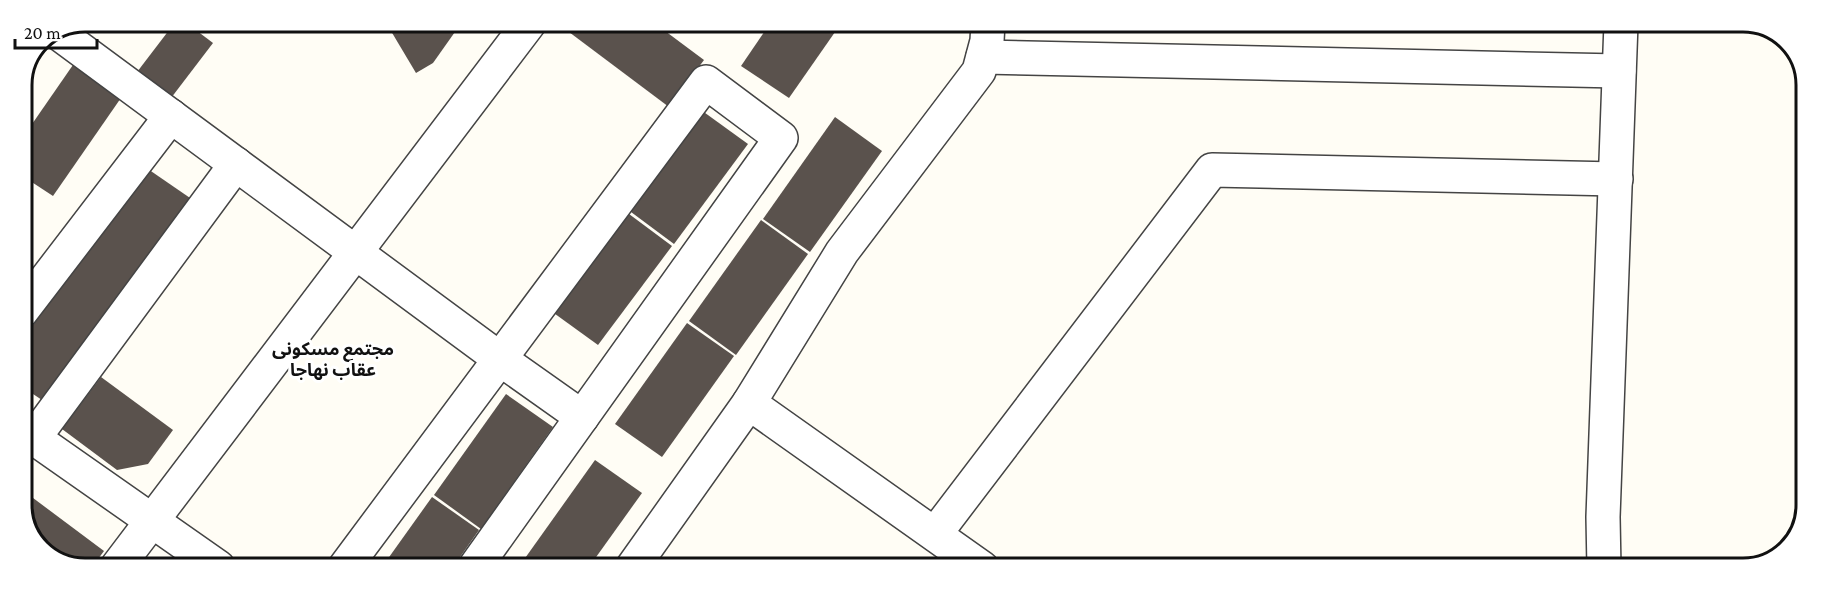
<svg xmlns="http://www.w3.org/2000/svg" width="1827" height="590" font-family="'Crimson Pro','Noto Sans Arabic',serif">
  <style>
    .building { fill: #5a524d }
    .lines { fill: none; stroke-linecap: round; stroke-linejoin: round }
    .minor-casing { stroke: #444; stroke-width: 36 }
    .minor { stroke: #fff; stroke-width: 33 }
    .labels { text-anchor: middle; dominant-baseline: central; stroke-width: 6; stroke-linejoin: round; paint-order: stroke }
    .neighbourhood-label { font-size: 18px; font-weight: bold; fill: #111; stroke: #fff }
    .rim { fill: none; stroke: #111; stroke-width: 3 }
  </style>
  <rect width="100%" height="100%" fill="#fffdf5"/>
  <g class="building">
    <polygon points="176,21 184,21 213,43 168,102 134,76"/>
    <polygon points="385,21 442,21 462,22 433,63 416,73"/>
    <polygon points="577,22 653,22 704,60 669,107 569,32"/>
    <polygon points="771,22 842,22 789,98 741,66"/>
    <polygon points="75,62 123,95 53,196 21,175 21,140"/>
    <polygon points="701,110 748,144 674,244 627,209"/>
    <polygon points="835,117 882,151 810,252 763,219"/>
    <polygon points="145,167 193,200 48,404 21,386 21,342"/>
    <polygon points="625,211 672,246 598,345 551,311"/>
    <polygon points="761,220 808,254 736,355 689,321"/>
    <polygon points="687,323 734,356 662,457 615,424"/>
    <polygon points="101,377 173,430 148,464 117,470 62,429"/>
    <polygon points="506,394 553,427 481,529 434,495"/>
    <polygon points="595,460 642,493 589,567 532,567 523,561"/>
    <polygon points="21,489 104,551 92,567 68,567 34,545 21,510"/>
    <polygon points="432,497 479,530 453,567 382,567"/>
  </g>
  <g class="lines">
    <defs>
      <g id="minor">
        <polyline points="61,35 500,359 582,417"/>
        <polyline points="983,57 1619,71"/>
        <polyline points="21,312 171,116"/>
        <polyline points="21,429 218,567"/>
        <polyline points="34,438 236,164"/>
        <polyline points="935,534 1212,170 1616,179"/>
        <polyline points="117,567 530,22"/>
        <polyline points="345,567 706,82 781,138 475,567"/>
        <polyline points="632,568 749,403"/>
        <polyline points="982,568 749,403 842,252 979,71 987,41 988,22"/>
        <polyline points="1604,569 1603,517 1621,23"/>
      </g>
    </defs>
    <use href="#minor" class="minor-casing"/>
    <use href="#minor" class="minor"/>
  </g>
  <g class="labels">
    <g class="neighbourhood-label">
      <text x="333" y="349">مجتمع مسکونی<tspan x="333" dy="21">عقاب نهاجا</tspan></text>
    </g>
  </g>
  <path d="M0 0H1827V590H0ZM85 32H1743A53 53 0 0 1 1796 85V505A53 53 0 0 1 1743 558H85A53 53 0 0 1 32 505V85A53 53 0 0 1 85 32Z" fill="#fff" fill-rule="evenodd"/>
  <path class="rim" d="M85 32H1743A53 53 0 0 1 1796 85V505A53 53 0 0 1 1743 558H85A53 53 0 0 1 32 505V85A53 53 0 0 1 85 32Z"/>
  <path d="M15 39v9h82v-9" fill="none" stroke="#111111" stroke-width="3"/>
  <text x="24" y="39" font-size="18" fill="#111111" stroke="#ffffff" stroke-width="4.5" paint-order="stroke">20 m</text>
</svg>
